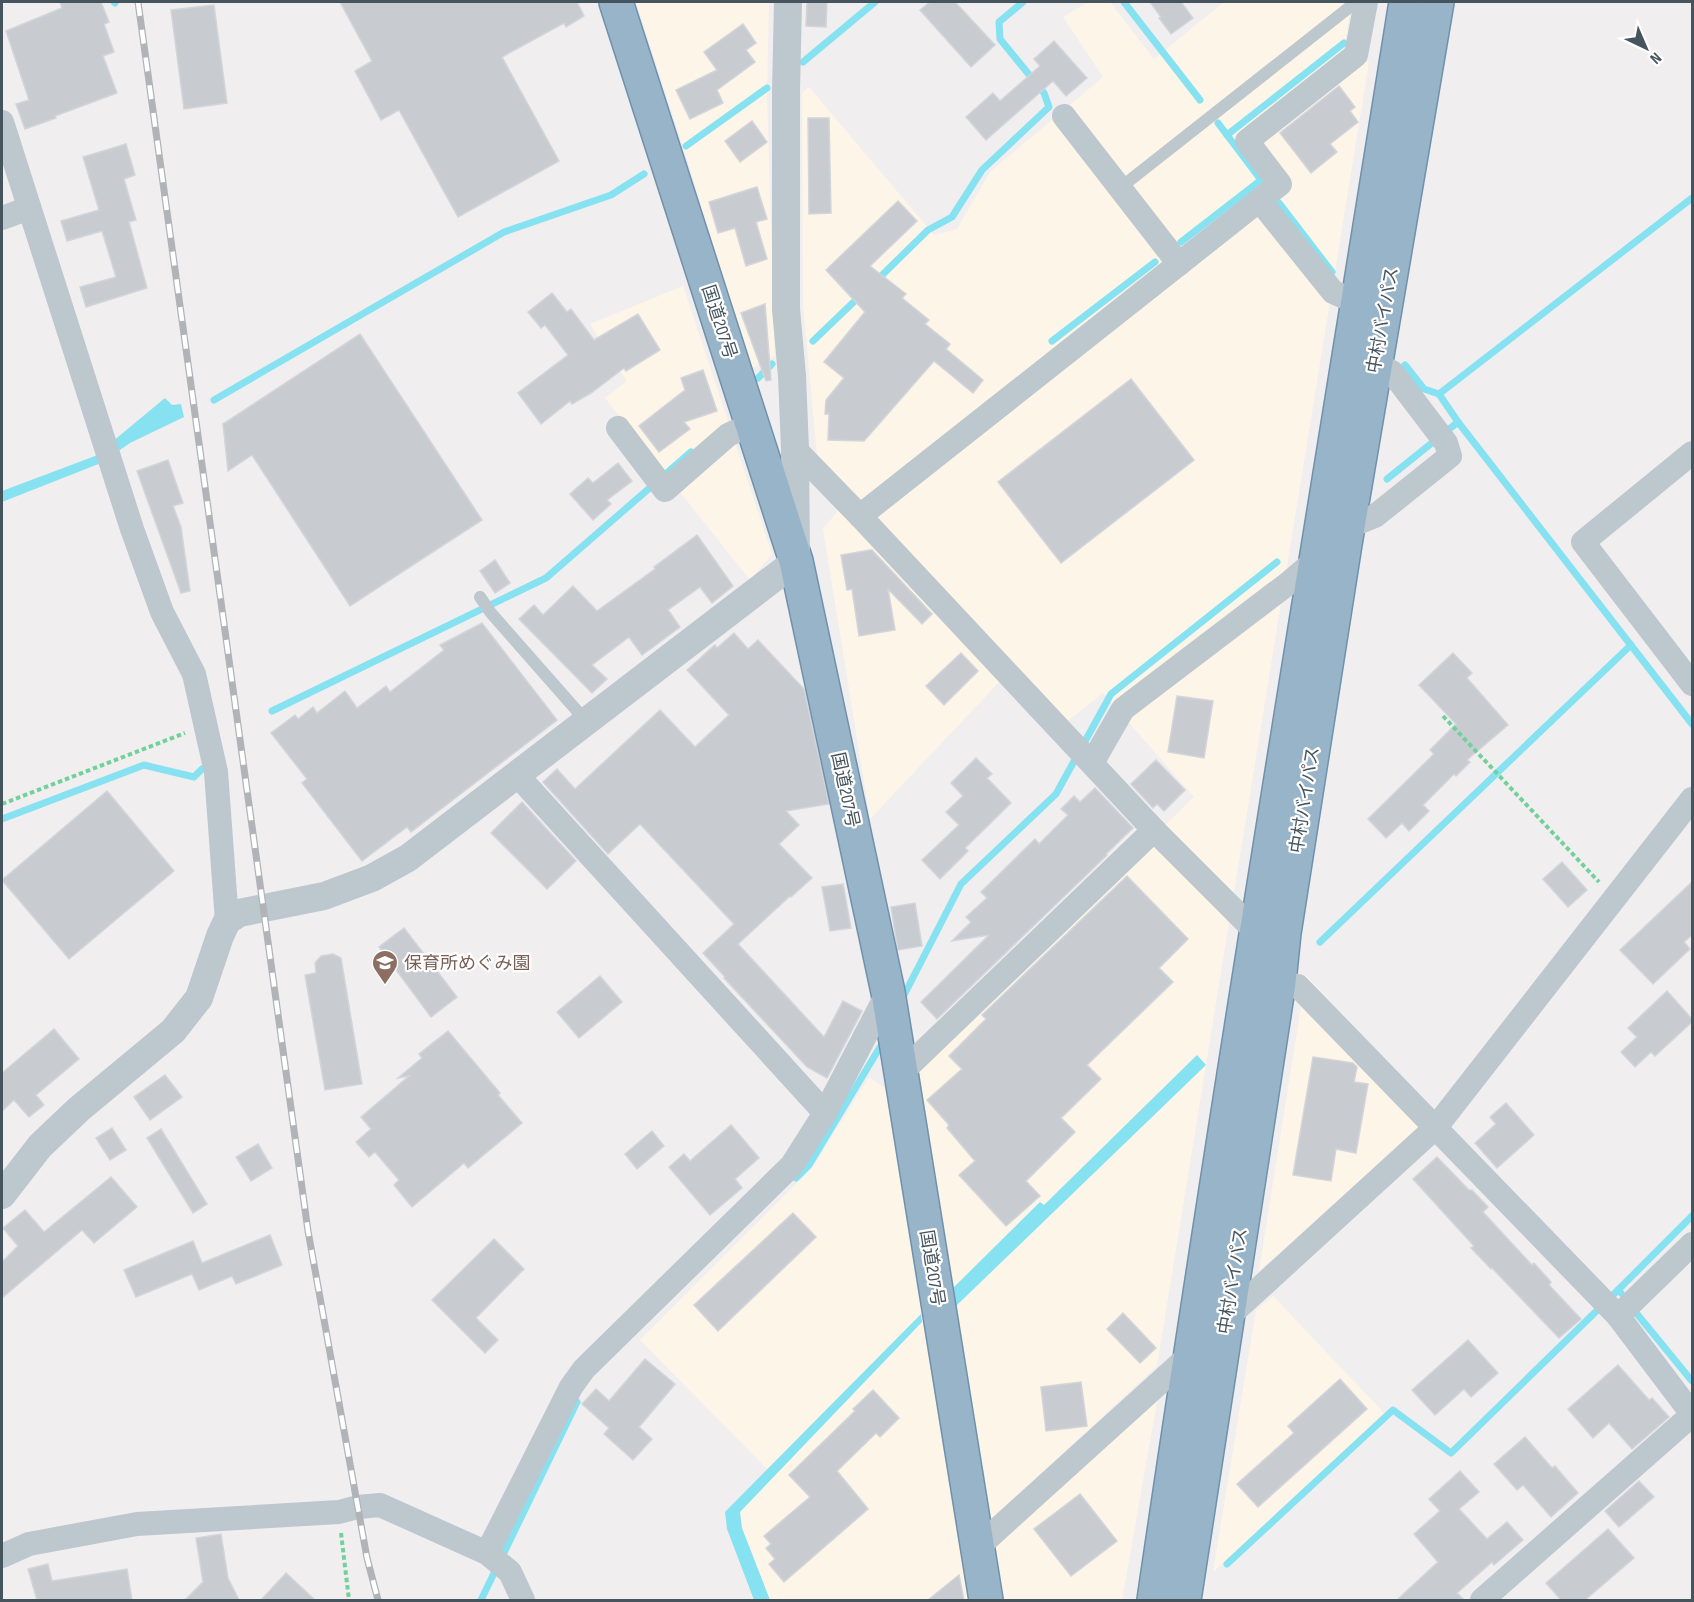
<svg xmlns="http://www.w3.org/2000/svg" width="1694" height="1602" font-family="'Sofia Sans Condensed','Noto Sans JP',sans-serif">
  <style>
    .commercial { fill: #fdf5e7 }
    .water { fill: #86e2f0 }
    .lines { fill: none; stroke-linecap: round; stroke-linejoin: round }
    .stream { stroke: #86e2f0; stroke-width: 7 }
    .building { fill: #c8ccd1; stroke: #d2d5da; stroke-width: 1.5 }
    .trunk-casing { stroke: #6f91ac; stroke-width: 36 }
    .path { stroke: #71d19a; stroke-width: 4; stroke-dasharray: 4.5 3; stroke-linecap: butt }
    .service { stroke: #bcc7ce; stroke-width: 12 }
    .minor { stroke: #bcc7ce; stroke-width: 24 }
    .tertiary { stroke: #bcc7ce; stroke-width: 28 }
    .trunk { stroke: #98b4c8; stroke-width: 33 }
    .rail-casing { stroke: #b0b4b9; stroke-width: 7 }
    .rail { stroke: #fff; stroke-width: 4.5; stroke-dasharray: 14; stroke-linecap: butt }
    .labels { text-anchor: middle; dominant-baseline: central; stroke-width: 4.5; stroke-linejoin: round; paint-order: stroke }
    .street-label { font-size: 18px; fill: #46545d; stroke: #fff }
    .education-label { font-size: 18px; fill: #785e54; stroke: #fff; text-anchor: start }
  </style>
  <rect width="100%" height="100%" fill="#f1eeef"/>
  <g class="commercial">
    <polygon points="636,2 769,2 767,96 775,356 751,369 686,156"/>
    <polygon points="1088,2 1110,2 1154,59 1224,2 1352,2 1343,54 1369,62 1157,1366 990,1520 916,1066 1194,797 1103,693 1051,734 1002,679 870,819 823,529 851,495 817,455 803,305 802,93 809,87 934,235 957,229 990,172 1103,77 1063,17"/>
    <polygon points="683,286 772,554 750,580 605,398 627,381 590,324"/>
    <polygon points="1306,975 1435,1113 1259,1271"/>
    <polygon points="869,1077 885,1088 968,1600 767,1600 733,1509 771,1473 640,1340 813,1167"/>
    <polygon points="1273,1296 1384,1413 1213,1572 1256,1310"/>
    <polygon points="1158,1396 1122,1600 1001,1600 993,1547"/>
  </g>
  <g class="water">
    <polygon points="165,398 172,405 181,404 184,417 130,443 101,463 2,502 2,491 95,456"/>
    <polygon points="1197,1055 1206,1065 956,1306 952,1289 1040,1202 1044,1205"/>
    <polygon points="921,1314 922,1322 740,1512 742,1528 770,1600 754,1600 727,1529 725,1512"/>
  </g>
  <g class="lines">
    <g class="stream">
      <polyline points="114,2 115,3"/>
      <polyline points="1124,2 1200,100"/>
      <polyline points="803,62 875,2"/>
      <polyline points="1227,135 1344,43"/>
      <polyline points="686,146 767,88"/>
      <polyline points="1692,198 1439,394 1458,422 1692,724"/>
      <polyline points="1279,203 1332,272"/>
      <polyline points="1181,242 1261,180 1218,123"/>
      <polyline points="876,281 928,230 952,217 982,170 1049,107 1044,93 1000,39 999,22 1023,2"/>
      <polyline points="813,341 861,295"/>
      <polyline points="1052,341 1155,262"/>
      <polyline points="1405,365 1424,389 1439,394"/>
      <polyline points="758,378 772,364"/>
      <polyline points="214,400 504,232 611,195 644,174"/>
      <polyline points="1387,479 1458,422"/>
      <polyline points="272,711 546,578 691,452"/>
      <polyline points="2,819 144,765 194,777 202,769"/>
      <polyline points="1320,942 1631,645"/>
      <polyline points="901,1001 961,884 1056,794 1111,694 1277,562"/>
      <polyline points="796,1178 809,1165 880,1047"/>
      <polyline points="1621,1293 1618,1290 1692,1216"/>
      <polyline points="1633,1309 1692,1381"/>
      <polyline points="1227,1564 1393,1410 1451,1453 1618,1290"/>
      <polyline points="481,1600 577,1402"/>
    </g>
  </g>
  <g class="building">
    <polygon points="60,2 101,2 109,22 104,24 114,52 103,56 117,93 55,116 56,118 25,129 16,104 29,100 6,31 62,8"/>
    <polygon points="340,2 577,2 584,16 566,27 564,23 502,57 559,161 458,217 399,110 381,120 355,71 372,61"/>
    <polygon points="807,2 827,2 826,27 806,26"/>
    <polygon points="930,2 955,2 995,45 971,67 920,10"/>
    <polygon points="1150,2 1181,2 1193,18 1171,34 1159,18 1161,17"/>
    <polygon points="214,5 227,103 184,109 171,10"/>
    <polygon points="743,24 756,43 746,50 755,62 717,90 723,103 690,119 676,90 717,70 704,52"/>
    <polygon points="1054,41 1087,78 1066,96 1053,81 986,140 966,117 993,93 1000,101 1040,66 1034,59"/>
    <polygon points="1339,86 1355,107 1350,111 1358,122 1330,144 1337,152 1311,173 1280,133"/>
    <polygon points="808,118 829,118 831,213 809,214"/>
    <polygon points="752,121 767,142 740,162 725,141"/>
    <polygon points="126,144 135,175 124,179 136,220 129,222 147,288 86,307 80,287 116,277 102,231 67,241 61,221 99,210 83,157"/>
    <polygon points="757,187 767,219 756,222 767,259 746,266 735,228 718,233 709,202"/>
    <polygon points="898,201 917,221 870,266 906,294 902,298 929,320 925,324 950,344 946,349 983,380 973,393 934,361 864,441 828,440 829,414 825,414 826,400 844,378 824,362 865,312 826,270"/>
    <polygon points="552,293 567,312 571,309 594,340 638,314 660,350 626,371 624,368 591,393 572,404 570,401 541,424 518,393 568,355 545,325 541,328 528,312"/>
    <polygon points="765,304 771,380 766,381 741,313"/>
    <polygon points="360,334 482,520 350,606 252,455 228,471 223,424"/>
    <polygon points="703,370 717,411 684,422 690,429 659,452 639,426 685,390 681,378"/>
    <polygon points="1131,379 1194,460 1061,563 998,482"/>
    <polygon points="168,460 183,503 173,506 181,527 190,591 181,593 137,471"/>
    <polygon points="618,463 632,481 607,500 611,504 593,520 570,494 588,478 593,483"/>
    <polygon points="697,535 733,586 712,603 700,587 668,610 680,627 642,655 629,637 592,665 607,679 592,693 519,619 534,605 543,615 573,586 597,611 655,569 654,567"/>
    <polygon points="870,550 872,550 932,614 922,624 888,589 895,630 859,636 852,589 847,590 841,555"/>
    <polygon points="495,560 510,583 495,593 480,571"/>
    <polygon points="482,623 557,720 411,832 407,827 362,861 302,783 307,779 271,733 295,715 298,719 313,707 317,713 345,691 357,708 386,686 390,692 444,650 440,645"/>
    <polygon points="734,633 748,649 758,640 804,689 829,804 786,811 799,825 779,844 812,878 791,897 790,896 738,944 824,1037 843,1001 862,1011 827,1078 807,1067 724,978 725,977 703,953 734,924 640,824 608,854 543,782 557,769 575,789 660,710 695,747 729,715 687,670 715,645 717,648"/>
    <polygon points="961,653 978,671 944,705 926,686"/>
    <polygon points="1453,653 1472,673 1467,678 1508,725 1467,760 1470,762 1456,776 1454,774 1423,805 1429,811 1409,831 1402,823 1386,838 1368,819 1434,754 1430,750 1456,724 1419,685"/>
    <polygon points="1177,696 1213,701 1204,758 1168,752"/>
    <polygon points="976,758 992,774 987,778 1011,803 965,848 968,851 940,879 922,860 959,825 946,812 963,796 951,783"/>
    <polygon points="1156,760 1185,790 1164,811 1157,804 1153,808 1131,784"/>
    <polygon points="1095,788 1133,828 1106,854 1107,855 937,1019 921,1002 989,935 952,941 971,922 966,917 987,898 981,892 1035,839 1039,844 1068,815 1061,809 1074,796 1080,802"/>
    <polygon points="107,791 174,871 69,959 2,880"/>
    <polygon points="522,802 576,861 547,889 491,833"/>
    <polygon points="1562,862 1587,890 1568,907 1543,879"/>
    <polygon points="1127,876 1188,939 1159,968 1173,982 1087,1065 1101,1079 1061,1118 1075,1132 1026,1181 1040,1196 1006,1226 959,1175 975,1161 947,1128 949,1125 927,1100 962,1069 949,1056 986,1019 982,1015"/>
    <polygon points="1692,882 1692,935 1684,942 1690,949 1653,984 1620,950"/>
    <polygon points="843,884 851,928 830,931 822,887"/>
    <polygon points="915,903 922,946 898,950 891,907"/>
    <polygon points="404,928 457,997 431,1017 379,947"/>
    <polygon points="333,954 341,958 362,1084 325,1090 305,975 316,973 315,963 321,956"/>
    <polygon points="600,976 622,1002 579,1038 557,1012"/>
    <polygon points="1667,991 1692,1019 1692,1022 1655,1056 1651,1052 1635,1067 1621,1052 1637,1037 1628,1028"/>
    <polygon points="54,1029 79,1059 36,1095 44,1105 29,1117 14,1100 2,1111 2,1073"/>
    <polygon points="448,1031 500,1093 498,1095 522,1123 468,1168 464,1163 412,1207 394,1185 399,1180 375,1152 369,1157 356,1142 371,1129 361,1117 409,1076 398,1078 422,1058 419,1054"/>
    <polygon points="1313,1057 1353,1063 1357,1067 1354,1082 1368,1084 1356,1153 1336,1149 1331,1181 1293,1175"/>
    <polygon points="165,1075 182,1097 150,1120 134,1097"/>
    <polygon points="1506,1103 1534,1135 1497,1168 1475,1143 1496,1124 1490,1117"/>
    <polygon points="731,1125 759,1158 735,1179 742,1188 710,1215 669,1167 684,1154 690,1161"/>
    <polygon points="112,1128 126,1150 110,1160 96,1138"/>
    <polygon points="161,1129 207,1204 193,1213 147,1138"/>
    <polygon points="652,1131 664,1146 637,1169 625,1154"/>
    <polygon points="258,1144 272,1168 251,1181 236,1157"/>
    <polygon points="1437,1157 1469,1190 1472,1190 1488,1207 1483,1212 1532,1265 1534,1263 1551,1282 1549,1285 1581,1319 1559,1338 1492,1268 1491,1269 1471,1248 1474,1246 1413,1179"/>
    <polygon points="111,1177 137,1207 94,1243 82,1230 2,1298 2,1262 18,1246 3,1228 25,1210 44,1232"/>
    <polygon points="793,1213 816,1237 718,1331 694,1305"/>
    <polygon points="270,1235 282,1265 236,1284 232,1276 199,1290 192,1274 136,1297 124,1270 193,1241 202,1263"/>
    <polygon points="494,1239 524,1269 476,1318 498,1340 485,1353 432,1300"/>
    <polygon points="1123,1313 1156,1348 1140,1363 1107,1329"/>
    <polygon points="1468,1340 1498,1373 1471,1397 1464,1389 1435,1415 1412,1390"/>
    <polygon points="645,1359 675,1384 639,1427 652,1439 633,1460 604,1434 609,1428 582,1404 596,1389 609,1401"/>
    <polygon points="1618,1365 1649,1400 1652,1398 1669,1417 1632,1449 1609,1423 1593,1438 1568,1409"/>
    <polygon points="1340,1379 1367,1409 1258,1507 1237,1484 1294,1433 1288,1426"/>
    <polygon points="1081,1382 1087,1426 1046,1431 1041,1387"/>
    <polygon points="873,1390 899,1418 880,1437 876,1433 837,1471 868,1509 784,1582 769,1564 775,1559 766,1548 771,1544 764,1536 810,1497 789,1475 855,1411 853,1409"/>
    <polygon points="1525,1437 1552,1468 1555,1466 1578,1493 1551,1517 1523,1485 1517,1490 1494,1464"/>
    <polygon points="1460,1471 1479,1492 1459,1509 1487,1539 1507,1522 1523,1540 1494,1565 1492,1562 1457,1593 1464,1600 1397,1600 1438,1562 1414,1534 1440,1511 1429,1499"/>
    <polygon points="1639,1481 1654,1497 1619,1527 1605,1511"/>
    <polygon points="1080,1494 1117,1541 1071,1576 1034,1529"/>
    <polygon points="1608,1529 1634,1558 1585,1600 1561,1600 1546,1583"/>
    <polygon points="221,1534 228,1578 239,1600 185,1600 203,1582 196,1538"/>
    <polygon points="48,1564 52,1581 127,1569 132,1600 37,1600 28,1569"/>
    <polygon points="286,1573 315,1600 261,1600"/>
    <polygon points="959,1575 964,1600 928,1600"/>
  </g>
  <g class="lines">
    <defs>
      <g id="trunk">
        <polyline points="616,2 796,561 888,992 986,1600"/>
        <path d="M1154 1600C1232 1067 1321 534 1406 2"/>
        <polyline points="1184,1600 1279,982 1284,933 1345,544 1437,2"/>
      </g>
    </defs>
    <use href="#trunk" class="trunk-casing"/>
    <g class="path">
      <polyline points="1443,716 1599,882"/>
      <polyline points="2,804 185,733"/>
      <polyline points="341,1533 349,1600"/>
    </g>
    <g class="service">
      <polyline points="1120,188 1351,6 1365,9"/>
      <polyline points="480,597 491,613 586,721"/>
    </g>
    <g class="minor">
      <polyline points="1064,116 1179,264"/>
      <polyline points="2,122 132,529 162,612 194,674 216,772 227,921"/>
      <polyline points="1260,201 1333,292 1358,303"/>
      <polyline points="2,218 29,208"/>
      <polyline points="618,428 665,490 728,435 751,424"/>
      <polyline points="795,449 860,516 1154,830 1256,932 1269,933"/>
      <polyline points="1692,453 1583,542 1692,684"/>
      <polyline points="860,516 1280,184 1247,141 1356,55 1366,2"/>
      <polyline points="1348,527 1375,516 1450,456 1446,443 1392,372 1375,364"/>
      <polyline points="1092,763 1123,709 1290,582 1316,560"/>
      <polyline points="517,775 825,1113"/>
      <polyline points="1263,981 1279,982 1298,986 1618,1316 1692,1414"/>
      <polyline points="900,1074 1154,830"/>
      <polyline points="1618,1316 1692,1244"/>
      <polyline points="1228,1317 1436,1127 1692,799"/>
      <polyline points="978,1547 1190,1355"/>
      <polyline points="487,1553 571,1387 584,1369 792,1165 825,1113 888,992"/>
      <polyline points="2,1556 29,1544 137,1524 339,1512 358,1507 380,1505 487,1553 510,1572 523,1600"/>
      <polyline points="1482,1600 1692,1415"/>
    </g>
    <polyline class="tertiary" points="2,1195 40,1146 79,1109 173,1031 199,998 220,936 227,921 239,913 324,896 372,878 408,858 796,561 795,449 792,376 786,309 786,91 788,2"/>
    <use href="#trunk" class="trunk"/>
    <defs>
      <polyline id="rail" points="138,2 308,1231 367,1558 378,1600"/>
    </defs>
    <use href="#rail" class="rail-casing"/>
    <use href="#rail" class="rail"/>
  </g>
  <defs>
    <symbol id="school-pin" viewBox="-11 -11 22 30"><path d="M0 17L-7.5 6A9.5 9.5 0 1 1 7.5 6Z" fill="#8d6e63" stroke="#fff"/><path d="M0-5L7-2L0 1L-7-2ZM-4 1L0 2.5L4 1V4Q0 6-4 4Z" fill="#fff"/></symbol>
  </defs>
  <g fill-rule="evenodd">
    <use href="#school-pin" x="370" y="948" width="30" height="40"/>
  </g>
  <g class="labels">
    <g class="street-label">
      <text transform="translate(1383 320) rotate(-80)">中村バイパス</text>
      <text transform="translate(719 322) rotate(72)">国道207号</text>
      <text transform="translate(845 790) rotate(78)">国道207号</text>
      <text transform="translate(1305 800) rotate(-81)">中村バイパス</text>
      <text transform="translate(932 1268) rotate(81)">国道207号</text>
      <text transform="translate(1233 1281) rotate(-81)">中村バイパス</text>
    </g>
    <g class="education-label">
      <text x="404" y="963">保育所めぐみ園</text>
    </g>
  </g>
  <rect width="1694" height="1602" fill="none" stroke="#46545d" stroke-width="6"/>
  <g transform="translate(1646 48) rotate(136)" stroke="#ffffff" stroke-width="4.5" paint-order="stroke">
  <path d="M0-4.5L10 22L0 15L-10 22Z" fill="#46545d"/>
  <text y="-9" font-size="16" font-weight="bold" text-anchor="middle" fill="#46545d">N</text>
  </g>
</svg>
